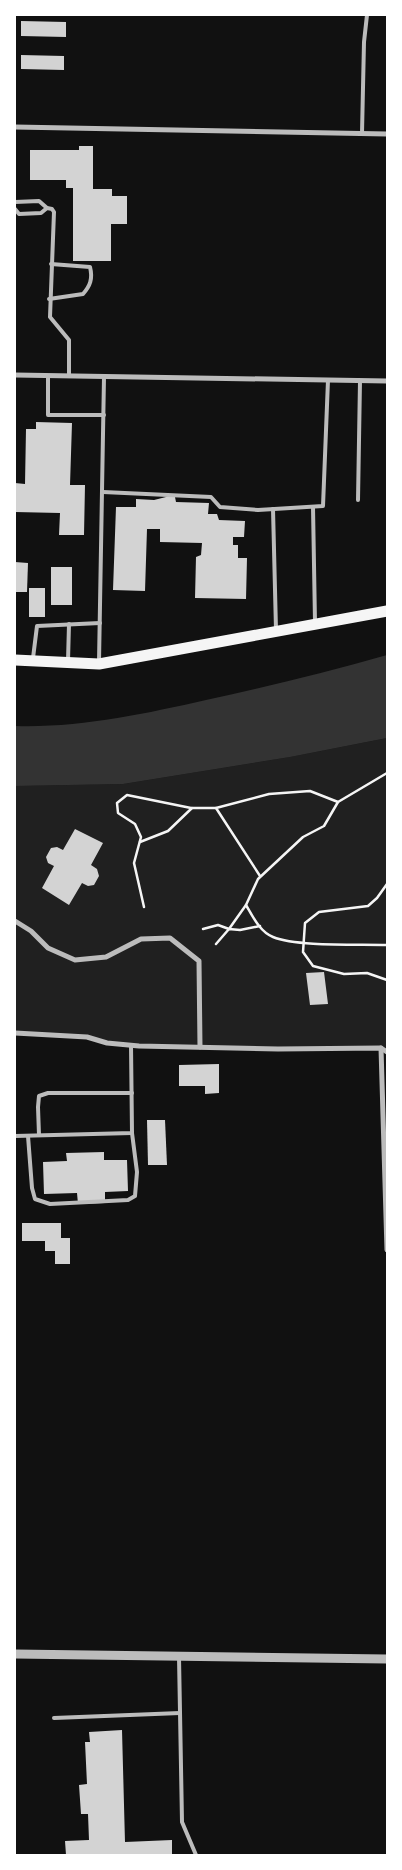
<svg xmlns="http://www.w3.org/2000/svg" width="402" height="1870" font-family="'Titillium Web',sans-serif">
  <style>
    .green { fill: #202020 }
    .water { fill: #333 }
    .building { fill: #d3d3d3 }
    .lines { fill: none; stroke-linecap: round; stroke-linejoin: round }
    .path { stroke: #f5f5f5; stroke-width: 2.5 }
    .service { stroke: #bcbcbc; stroke-width: 4 }
    .minor { stroke: #bcbcbc; stroke-width: 5 }
    .tertiary { stroke: #bcbcbc; stroke-width: 9 }
    .primary { stroke: #f5f5f5; stroke-width: 11 }
  </style>
  <rect width="100%" height="100%" fill="#111"/>
  <polygon class="green" points="387,738 387,1052 381,1048 278,1049 107,1043 87,1037 15,1033 15,786 123,784 290,757"/>
  <path class="water" d="M387 655V738L290 757 123 784 15 786V726C79 728 144 714 206 700 267 687 327 672 387 655Z"/>
  <g class="building">
    <polygon points="21,21 66,22 66,37 21,36"/>
    <polygon points="21,55 64,56 64,70 21,69"/>
    <polygon points="79,146 93,146 93,189 112,189 112,196 127,196 127,224 111,224 111,261 73,261 73,188 66,188 66,180 30,180 30,150 79,150"/>
    <polygon points="36,422 72,423 70,485 85,485 84,535 59,535 60,513 15,512 15,483 25,484 26,429 36,429"/>
    <polygon points="166,497 175,497 176,502 209,503 208,514 217,514 219,520 245,521 244,537 233,537 233,545 238,545 238,558 247,558 246,599 195,598 196,557 201,555 202,543 160,542 160,529 147,529 145,591 113,590 116,507 136,507 136,499 154,500"/>
    <polygon points="15,562 28,563 27,592 15,592"/>
    <rect x="51" y="567" width="21" height="38"/>
    <rect x="29" y="588" width="16" height="29"/>
    <polygon points="75,829 103,843 91,865 97,869 99,876 94,885 88,886 82,883 69,905 42,888 54,866 48,863 46,857 51,848 57,847 63,850"/>
    <polygon points="324,972 328,1004 310,1005 306,973"/>
    <polygon points="219,1064 219,1093 205,1094 205,1086 179,1086 179,1065"/>
    <polygon points="147,1120 165,1120 167,1165 148,1165"/>
    <polygon points="104,1152 104,1160 127,1160 128,1191 105,1192 105,1203 78,1204 77,1193 44,1194 43,1162 67,1161 66,1153"/>
    <polygon points="22,1223 61,1223 61,1238 70,1238 70,1264 55,1264 55,1251 45,1251 45,1241 22,1241"/>
    <polygon points="122,1730 125,1842 172,1840 172,1855 66,1855 65,1841 89,1840 88,1814 81,1814 79,1785 87,1784 85,1742 90,1742 89,1732"/>
  </g>
  <g class="lines">
    <g class="path">
      <path d="M387 773 338 802 324 826 303 837 258 879 246 905C253 917 260 932 273 937 297 947 359 944 387 945"/>
      <polyline points="140,842 168,831 192,808"/>
      <polyline points="260,876 216,808 269,794 310,791 338,802"/>
      <polyline points="387,884 377,898 368,906 319,912 305,923 303,952 313,966 344,974 367,973 387,980"/>
      <polyline points="144,907 134,863 141,837 135,824 118,813 117,803 127,795 191,808 216,808"/>
      <polyline points="203,929 218,925 229,929 246,905"/>
      <polyline points="216,944 229,929 240,930 260,926"/>
    </g>
    <g class="service">
      <polyline points="362,133 364,42 367,15"/>
      <polyline points="15,202 39,201 47,208 52,209 54,212 50,317 69,340 69,376"/>
      <polyline points="15,209 19,214 41,213 47,208"/>
      <path d="M49 299 83 294C90 286 93 279 90 267L51 264"/>
      <polyline points="48,376 48,415 104,415"/>
      <polyline points="103,492 211,497 220,507 258,510 323,506 328,380"/>
      <polyline points="358,500 360,381"/>
      <polyline points="313,507 315,622"/>
      <polyline points="273,509 276,630"/>
      <polyline points="33,658 37,626 100,623"/>
      <polyline points="68,661 69,624"/>
      <polyline points="99,662 104,377"/>
      <polyline points="39,1135 38,1107 39,1096 48,1093 132,1093"/>
      <polyline points="15,1136 132,1133 131,1045"/>
      <polyline points="28,1136 32,1188 35,1199 50,1204 128,1200 135,1196 137,1172 132,1133"/>
      <polyline points="179,1657 182,1822 196,1855"/>
      <polyline points="54,1718 180,1713"/>
    </g>
    <g class="minor">
      <polyline points="15,127 387,134"/>
      <polyline points="15,375 387,381"/>
      <polyline points="15,921 31,931 48,948 75,960 106,957 141,939 170,938 199,961 200,1047"/>
      <polyline points="15,1033 87,1037 107,1043 139,1046 278,1049 381,1048 387,1052"/>
      <polyline points="381,1048 387,1250"/>
    </g>
    <polyline class="tertiary" points="15,1654 387,1659"/>
    <polyline class="primary" points="15,660 99,664 387,611"/>
  </g>
  <rect width="402" height="1870" fill="none" stroke="#ffffff" stroke-width="32"/>
</svg>
